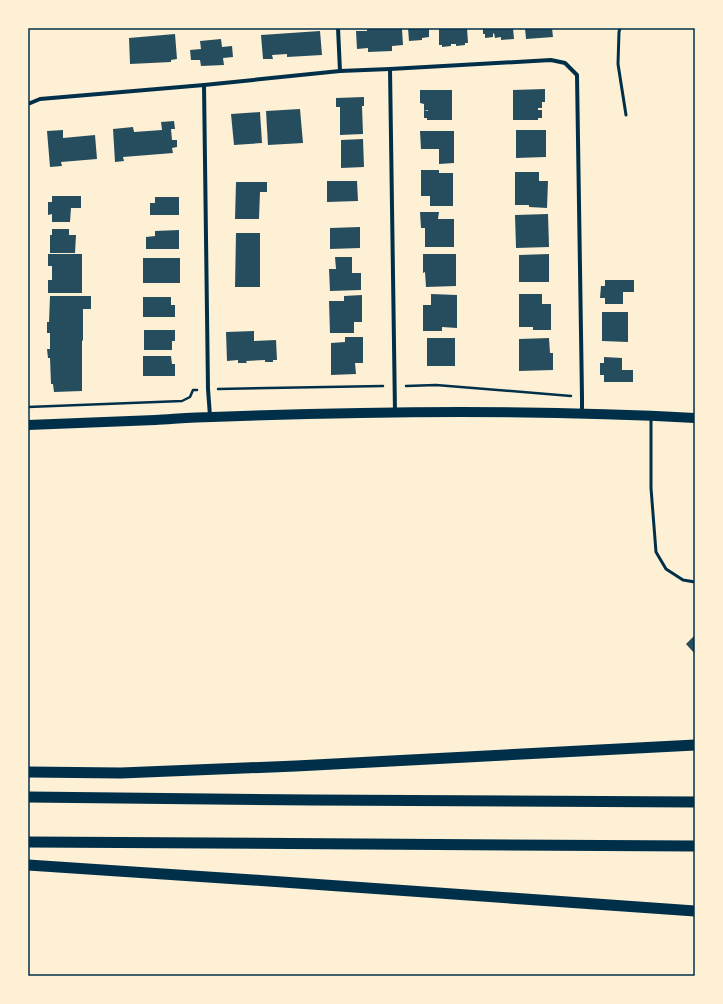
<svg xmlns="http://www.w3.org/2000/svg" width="723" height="1004" font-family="'DM Sans',sans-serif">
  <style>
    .building { fill: #264d5e }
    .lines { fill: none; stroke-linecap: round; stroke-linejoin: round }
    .path { stroke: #003049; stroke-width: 2.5 }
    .service { stroke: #003049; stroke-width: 3 }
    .minor { stroke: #003049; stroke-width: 4 }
    .primary { stroke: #003049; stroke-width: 10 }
    .trunk { stroke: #003049; stroke-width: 11 }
    .neatline { fill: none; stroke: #003049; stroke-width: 1.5 }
  </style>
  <rect width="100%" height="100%" fill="#fdf0d5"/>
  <g class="building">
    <polygon points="367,28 402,29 403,45 392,46 392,51 368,52 368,48 357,49 356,31 367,31"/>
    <polygon points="408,28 429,28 429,37 422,38 422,40 409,41"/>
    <polygon points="439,28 467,28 468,43 465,43 465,45 456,46 456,44 451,44 451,46 442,47 442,45 439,45"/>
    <polygon points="483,28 513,28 514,39 501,40 501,37 495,38 494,33 493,34 493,37 485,38 485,34 483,34"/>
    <polygon points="525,28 552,28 553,37 526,39"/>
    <polygon points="320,31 322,55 287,57 287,54 272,55 273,59 263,59 261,35"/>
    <polygon points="175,34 177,59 171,60 171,62 130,64 129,38"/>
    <polygon points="221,39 222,47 232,46 233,57 223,58 224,65 201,66 200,60 191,60 190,50 201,49 200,41"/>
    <polygon points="545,89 545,102 542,102 542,108 538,108 538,110 542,110 542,118 538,118 538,120 513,120 513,90"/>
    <polygon points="420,90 452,90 452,120 427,120 427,118 424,118 424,110 428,111 428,110 424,110 424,104 420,103"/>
    <polygon points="364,97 364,106 362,106 363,134 340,135 340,107 336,107 336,98"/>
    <polygon points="300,109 303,143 268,145 266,111"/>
    <polygon points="260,112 262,143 234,145 231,114"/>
    <polygon points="174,121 175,129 171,129 172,140 177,140 177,147 172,148 173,153 123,157 124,161 115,162 113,129 133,127 134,132 162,130 161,122"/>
    <polygon points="63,130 63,138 95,135 97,159 61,162 62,166 50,167 47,131"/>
    <polygon points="516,130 546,130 546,157 516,158"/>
    <polygon points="420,131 454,131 454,163 439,164 439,149 421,149"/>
    <polygon points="363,139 364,167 341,168 341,140"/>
    <polygon points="421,170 439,170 439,173 453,173 453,206 430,206 430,196 421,196"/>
    <polygon points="515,172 539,172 539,181 548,181 547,208 529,207 529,205 515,205"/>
    <polygon points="327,181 357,181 358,201 327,202"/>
    <polygon points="236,182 267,182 267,192 260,192 259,219 235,219"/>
    <polygon points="52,196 81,196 81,208 71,208 70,222 52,222 52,214 48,215 48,202 52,202"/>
    <polygon points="155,197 179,197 179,215 150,215 150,203 155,203"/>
    <polygon points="420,212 439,212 438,219 454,219 454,247 425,247 425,228 421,228"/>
    <polygon points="548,214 549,247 516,248 515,215"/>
    <polygon points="360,227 360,248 330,249 330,228"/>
    <polygon points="52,229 69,229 69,235 76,235 75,253 50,253 50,235 52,235"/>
    <polygon points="179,230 179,249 146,249 146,237 155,236 155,231"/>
    <polygon points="236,233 260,233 260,287 235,287"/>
    <polygon points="48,254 82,254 82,293 48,293 48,280 52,280 52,266 48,266"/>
    <polygon points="423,254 456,254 456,286 426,287 425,272 423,273"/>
    <polygon points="549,254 549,282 519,282 519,255"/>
    <polygon points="335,257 352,257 352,273 361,273 361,290 330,291 329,269 336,269"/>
    <rect x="143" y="258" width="37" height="25"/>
    <polygon points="605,280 634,280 634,292 623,292 623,304 605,304 605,298 600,298 601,286 605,286"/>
    <polygon points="431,294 457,295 457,328 442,327 442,331 423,331 423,305 431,305"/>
    <polygon points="519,294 542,294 542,304 551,304 551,330 533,330 533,327 519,327"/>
    <polygon points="362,295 362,322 354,322 354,333 330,333 329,301 344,301 344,296"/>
    <polygon points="50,296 91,296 91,309 83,309 83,341 82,340 82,391 54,392 53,384 51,384 50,358 48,358 47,349 50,349 50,333 47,333 47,322 49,322"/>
    <polygon points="143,297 171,297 171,305 175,305 175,317 143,317"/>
    <polygon points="602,312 628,312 628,342 602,341"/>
    <polygon points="144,330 175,330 175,341 172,341 172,350 144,350"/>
    <polygon points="254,331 254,341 276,340 277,360 273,360 273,362 265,362 265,360 246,361 247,363 238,363 238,360 227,361 226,332"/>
    <polygon points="345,337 363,337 363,363 355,363 356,374 331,375 331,343 345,342"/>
    <rect x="427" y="338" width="28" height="28"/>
    <polygon points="549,338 550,353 553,353 553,370 519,371 519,339"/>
    <polygon points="143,356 171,356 172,364 175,364 175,376 143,376"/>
    <polygon points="604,357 622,358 622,370 633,370 633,382 604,382 604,375 600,375 600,363 604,363"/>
    <polygon points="695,635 695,654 686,644"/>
  </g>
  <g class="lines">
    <g class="path">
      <polyline points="406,386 436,385 571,396"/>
      <polyline points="218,389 383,386"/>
      <polyline points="28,407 182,401 190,397 193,390 197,390"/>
    </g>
    <g class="service">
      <polyline points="620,28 619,32 618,64 626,115"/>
      <polyline points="651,418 651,488 656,552 666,569 683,580 695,582"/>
    </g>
    <g class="minor">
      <polyline points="338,28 340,71"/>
      <polyline points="390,69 395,412"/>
      <polyline points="204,85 208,389 210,416"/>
      <polyline points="28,104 40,99 204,85 340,71 390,69 551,60 565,63 577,75 582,397 582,413"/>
    </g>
    <path class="primary" d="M28 425C70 423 113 422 155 420 174 419 193 417 212 417 373 411 534 409 695 418"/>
    <g class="trunk">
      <polyline points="28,772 121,773 296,766 695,745"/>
      <polyline points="28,797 313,800 695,802"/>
      <polyline points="28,842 695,846"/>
      <polyline points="28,865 253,880 695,911"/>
    </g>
  </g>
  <rect width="723" height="1004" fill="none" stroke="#fdf0d5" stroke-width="58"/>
  <rect x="29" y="29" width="665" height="946" class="neatline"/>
</svg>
